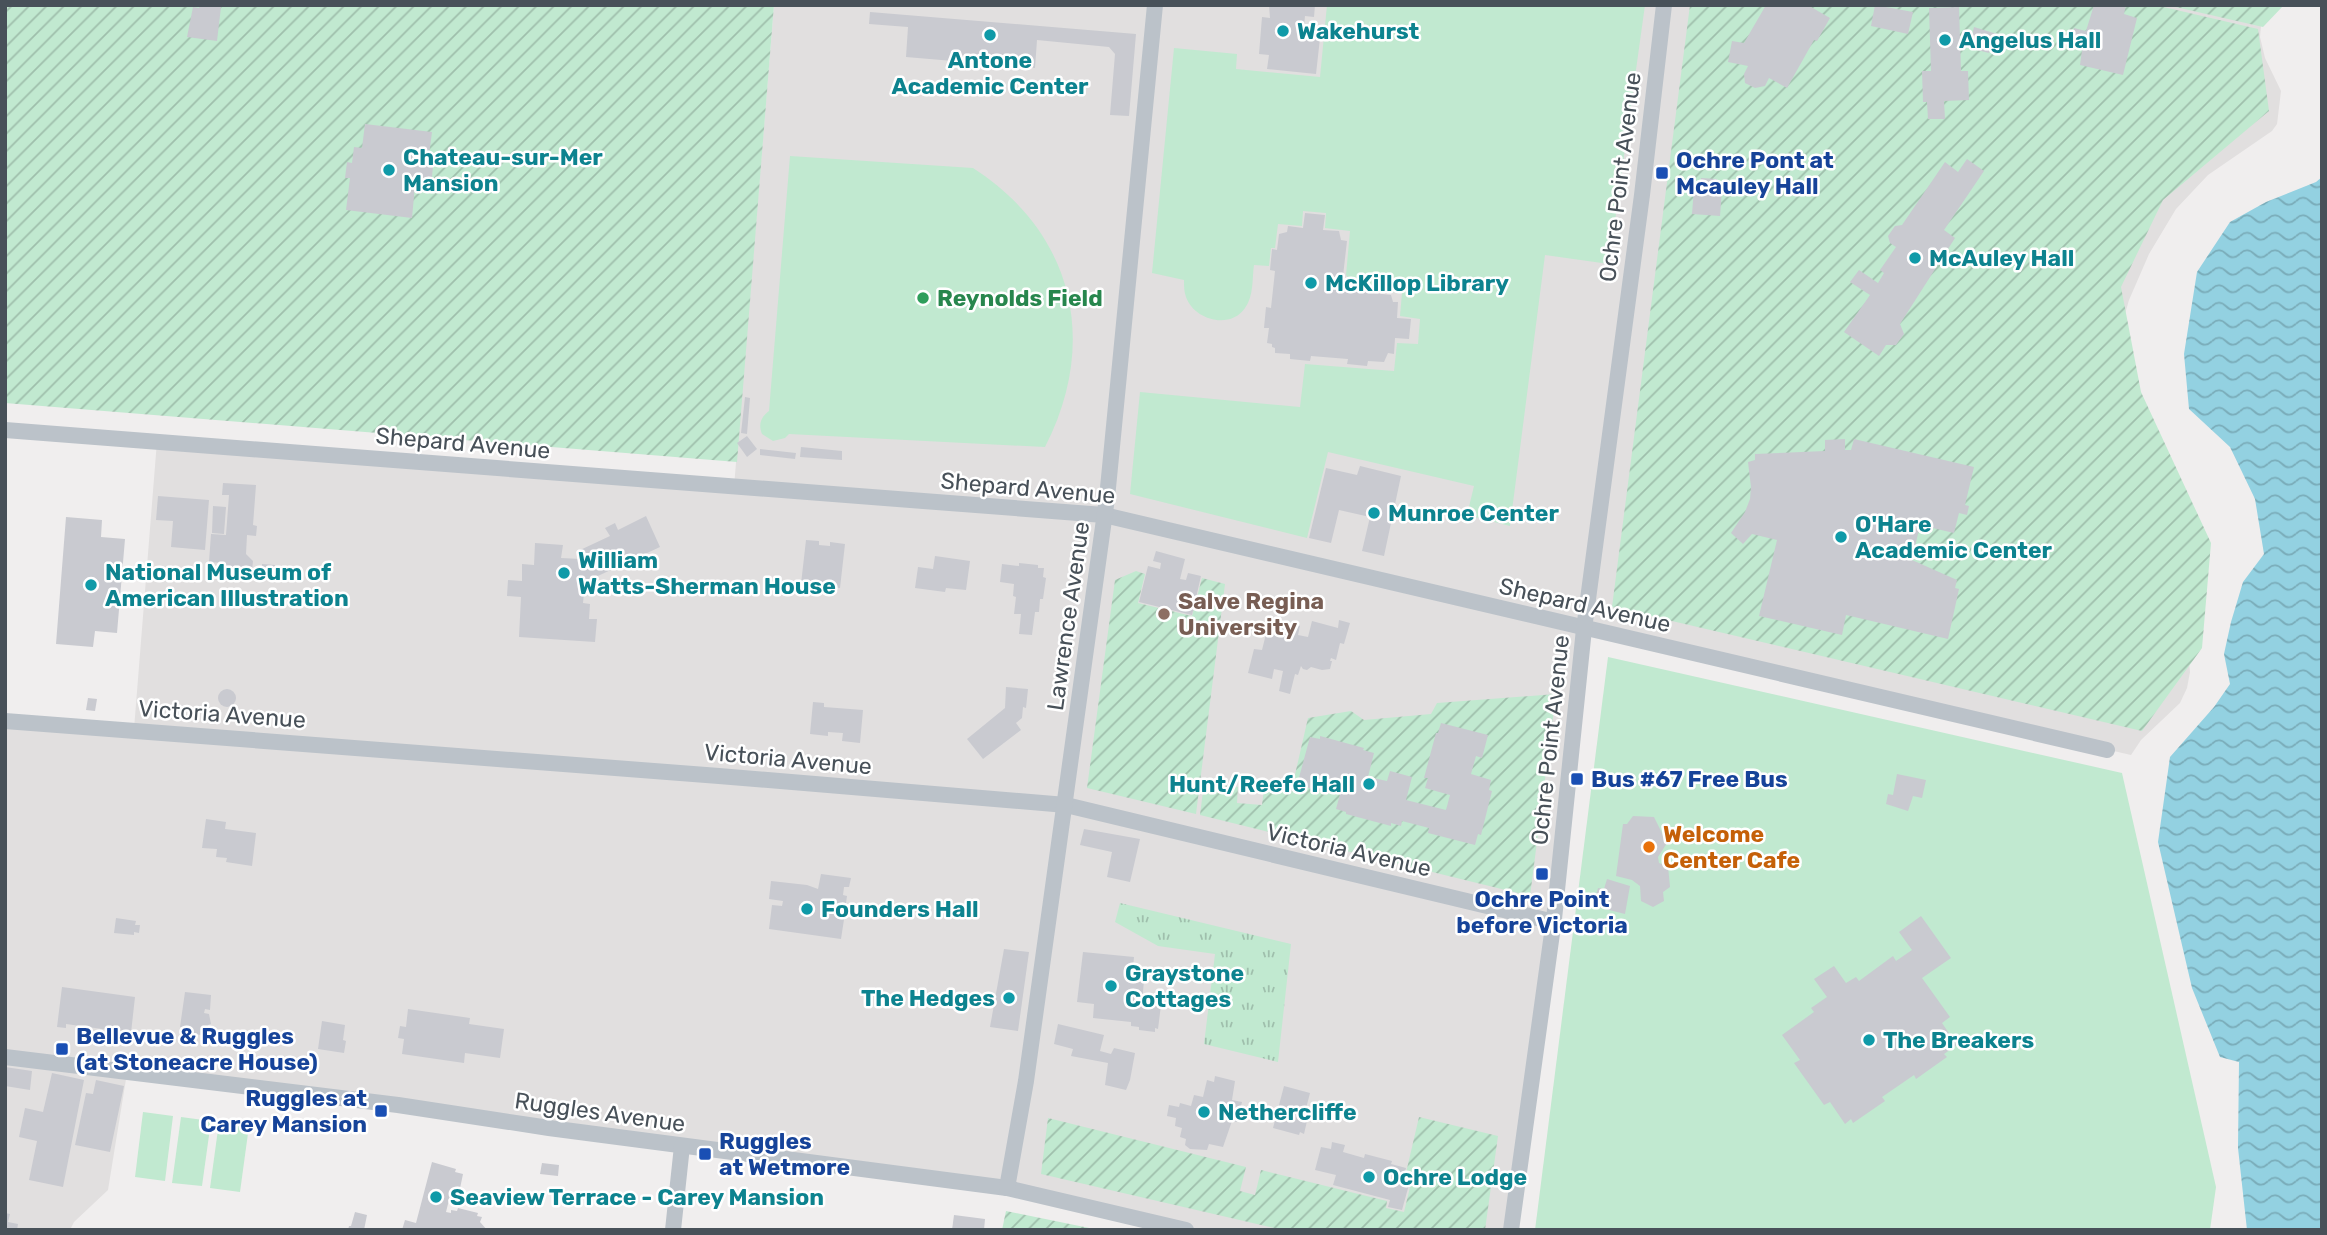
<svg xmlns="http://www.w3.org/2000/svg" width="2327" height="1235" font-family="Rubik,sans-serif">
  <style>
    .education { fill: #e1dfdf }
    .grass { fill: url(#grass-tufts) }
    .park { fill: #c1e9d0 }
    .garden { fill: url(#garden-furrows) }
    .water { fill: url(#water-waves) }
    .building { fill: #c9cad0 }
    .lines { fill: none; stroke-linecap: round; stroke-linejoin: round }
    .street { stroke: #bbc2c9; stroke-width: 16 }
    .culture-dot { fill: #0f9aa8; stroke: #fff; stroke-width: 2.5 }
    .transit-dot { fill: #1a4fb4; stroke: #fff; stroke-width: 2.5 }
    .leisure-dot { fill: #2e9e5b; stroke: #fff; stroke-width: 2.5 }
    .education-dot { fill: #8d6e63; stroke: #fff; stroke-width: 2.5 }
    .food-dot { fill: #e8710a; stroke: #fff; stroke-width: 2.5 }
    .labels { text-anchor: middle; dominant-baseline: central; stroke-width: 5; stroke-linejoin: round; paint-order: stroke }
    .culture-label { font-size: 23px; font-weight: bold; fill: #0d838f; stroke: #fff; text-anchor: start }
    .transit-label { font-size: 23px; font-weight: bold; fill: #164399; stroke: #fff; text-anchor: start }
    .street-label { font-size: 23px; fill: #485159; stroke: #fff }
    .leisure-label { font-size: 23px; font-weight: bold; fill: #27864d; stroke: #fff; text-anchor: start }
    .education-label { font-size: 23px; font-weight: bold; fill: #785e54; stroke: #fff; text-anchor: start }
    .food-label { font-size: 23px; font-weight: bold; fill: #c56008; stroke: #fff; text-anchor: start }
  </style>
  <defs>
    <pattern id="grass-tufts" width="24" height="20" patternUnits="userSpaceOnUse" patternTransform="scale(1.75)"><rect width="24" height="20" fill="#c1e9d0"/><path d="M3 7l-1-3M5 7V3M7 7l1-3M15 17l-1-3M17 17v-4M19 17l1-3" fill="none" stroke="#9fbfac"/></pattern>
    <pattern id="garden-furrows" width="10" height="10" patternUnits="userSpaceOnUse" patternTransform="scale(1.75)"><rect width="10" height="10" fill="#c1e9d0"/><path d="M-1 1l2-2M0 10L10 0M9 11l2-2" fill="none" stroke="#9fbfac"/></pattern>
    <pattern id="water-waves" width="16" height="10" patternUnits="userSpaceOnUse" patternTransform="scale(1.75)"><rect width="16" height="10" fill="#93d1e1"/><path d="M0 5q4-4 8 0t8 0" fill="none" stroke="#7aacb9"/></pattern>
  </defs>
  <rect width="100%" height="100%" fill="#f0eeee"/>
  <polygon class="education" points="774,5 2276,5 2261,26 2260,37 2265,58 2281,91 2277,124 2272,131 2208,175 2176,209 2149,254 2129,300 2119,335 2183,600 2190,672 2187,688 2180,703 2141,740 2131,755 1584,629 1511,1230 1186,1230 1007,1188 682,1146 126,1079 108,1190 74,1222 70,1230 5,1230 5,721 134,729 157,441 734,487"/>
  <polygon class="grass" points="1120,903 1291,944 1278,1062 1204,1044 1215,954 1158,946 1115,922"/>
  <g class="park">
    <path d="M1327 5H1645L1609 264 1545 255 1510 526 1467 515 1474 486 1328 452 1307 538 1130 494 1140 392 1300 407 1305 364 1394 371 1397 343 1418 344 1420 319 1400 316 1402 293 1357 288 1346 275 1350 231 1325 228 1326 213 1303 211 1302 226 1278 224 1275 248H1271L1269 266 1254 265C1252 278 1254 296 1245 308 1230 330 1194 320 1186 297 1184 292 1184 286 1184 280L1152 273 1174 48 1237 54 1236 69 1320 77Z"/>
    <path d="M790 156 973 168C1074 233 1099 342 1045 447L789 434 785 438 773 441 762 434C758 424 761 417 769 411Z"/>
    <polygon points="1608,657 2122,773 2216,1187 2210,1230 1535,1230"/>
    <polygon points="143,1112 173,1116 165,1181 135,1177"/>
    <polygon points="181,1117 211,1121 202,1186 172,1183"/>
    <polygon points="219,1122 249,1126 240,1192 210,1188"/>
  </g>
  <g class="garden">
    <polygon points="5,5 774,5 737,462 5,403"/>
    <polygon points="1690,5 2155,5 2258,29 2269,111 2163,200 2121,287 2141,392 2211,543 2202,648 2142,731 1612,607"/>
    <polygon points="2167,5 2284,5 2263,27"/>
    <polygon points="1136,571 1145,574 1138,603 1192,616 1202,578 1225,584 1196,814 1087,788 1115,580"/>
    <polygon points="1556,694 1530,896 1200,815 1204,783 1238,787 1237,803 1262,805 1264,789 1291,792 1308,718 1351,711 1364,720 1431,714 1437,703"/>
    <polygon points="1419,1117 1498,1136 1485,1230 1283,1230 1041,1174 1048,1118 1246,1167 1240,1191 1255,1195 1261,1170 1387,1201 1386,1208 1404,1212 1412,1179 1405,1177"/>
    <polygon points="1006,1211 1099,1230 1002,1230"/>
  </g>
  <polygon class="water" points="2322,177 2322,1230 2247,1230 2238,1148 2239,1062 2220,1057 2192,988 2158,842 2170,757 2214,707 2230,684 2224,654 2231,622 2243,582 2264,554 2255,499 2230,447 2189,409 2184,354 2197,272 2230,222 2266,202 2316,182"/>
  <g class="building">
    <polygon points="200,5 221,7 217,41 187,37 193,7 199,8"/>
    <polygon points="1269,5 1315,5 1314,17 1305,16 1304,26 1306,26 1305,36 1320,38 1316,74 1267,69 1269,55 1259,54 1262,17 1270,18"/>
    <polygon points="1766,5 1813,5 1811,7 1830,18 1817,41 1814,40 1787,88 1769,78 1765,86 1755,88 1745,83 1744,74 1748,66 1728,62 1732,41 1744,43"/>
    <polygon points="1875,5 1913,12 1908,34 1871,26"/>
    <polygon points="2094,5 2126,5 2124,14 2137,18 2123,75 2080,65 2083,43 2071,41 2074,28 2086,31"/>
    <polygon points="1959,7 1961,71 1968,71 1969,100 1944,101 1945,119 1928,119 1927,102 1923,102 1922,71 1931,71 1929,8"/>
    <polygon points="870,12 1136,34 1129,116 1110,115 1115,54 1109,47 1037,40 1035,68 906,57 908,27 869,24"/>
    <polygon points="1974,27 2007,37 2003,53 1990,50 1989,53 1969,48"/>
    <polygon points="365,124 432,132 429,155 434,156 431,187 415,185 412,218 346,210 350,178 345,178 347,162 352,163 354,147 362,148"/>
    <polygon points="1967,159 1984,171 1944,230 1955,238 1900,324 1904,334 1896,345 1886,345 1879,356 1844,332 1870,295 1850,282 1859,270 1878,283 1884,273 1880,270 1896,247 1890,243 1888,236 1895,226 1902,225 1945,162 1958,172"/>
    <polygon points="1701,178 1717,179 1717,190 1722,190 1720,216 1692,214 1694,188 1700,188"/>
    <polygon points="1305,213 1325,215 1323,230 1339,231 1341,240 1347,241 1343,276 1355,291 1391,295 1393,302 1398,302 1397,318 1411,319 1409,339 1395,338 1394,354 1388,353 1384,362 1368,361 1367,366 1347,364 1348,359 1311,356 1310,361 1290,359 1290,354 1275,353 1275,348 1272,347 1272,344 1267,343 1269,328 1264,328 1266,307 1271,308 1275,271 1270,270 1272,249 1277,250 1279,234 1287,232 1288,226 1303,228"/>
    <polygon points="745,397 750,398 747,434 741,433"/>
    <polygon points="747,436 757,449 747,457 737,443"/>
    <polygon points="1845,439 1845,450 1851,450 1854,439 1974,467 1965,505 1969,506 1967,515 1959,513 1954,533 1920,525 1912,560 1957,580 1955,588 1959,589 1948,639 1846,615 1842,635 1759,616 1777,540 1752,534 1743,544 1731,533 1745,512 1750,499 1751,487 1748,462 1755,460 1755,454 1825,451 1825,440"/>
    <polygon points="801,447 842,451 842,460 800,457"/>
    <polygon points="760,449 796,453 795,459 760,455"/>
    <polygon points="1360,466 1401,476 1384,556 1362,551 1370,517 1339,510 1331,543 1309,538 1326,468 1357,475"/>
    <polygon points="223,483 256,485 253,525 257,526 256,536 247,535 246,554 253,561 251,581 223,579 224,563 209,562 211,534 226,535 229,495 222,495"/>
    <polygon points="158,496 209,500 205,550 171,547 173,521 156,520"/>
    <polygon points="213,506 226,507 224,534 212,533"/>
    <polygon points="646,516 660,547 585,582 583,603 590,604 589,619 597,619 595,642 519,637 521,597 507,596 508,580 522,581 522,564 534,565 535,543 563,545 561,558 581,559 578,551 610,536 605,528 615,523 618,530"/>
    <polygon points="66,517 102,520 101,537 125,539 117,633 95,631 93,647 56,644"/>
    <polygon points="806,540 819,541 819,545 830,546 830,542 845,544 840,588 801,584"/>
    <polygon points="1156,551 1185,559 1180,579 1186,580 1188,573 1201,576 1192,615 1139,602 1148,566 1160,569 1161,563 1153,561"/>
    <polygon points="935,556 970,561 966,590 946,588 945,592 915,588 918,567 933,569"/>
    <polygon points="1019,563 1038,565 1038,568 1044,568 1043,577 1046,578 1043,599 1040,599 1039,612 1035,612 1032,635 1019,634 1021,614 1014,614 1016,597 1013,596 1014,584 1000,582 1002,564 1019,566"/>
    <polygon points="262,564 275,565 274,573 262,572"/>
    <polygon points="1339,620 1350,623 1344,644 1340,643 1336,660 1331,658 1330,661 1332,661 1330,669 1322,670 1311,667 1307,670 1303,669 1301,666 1298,675 1295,674 1290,694 1279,691 1283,671 1274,669 1272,679 1248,673 1254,649 1262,650 1267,630 1279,633 1282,622 1300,626 1298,635 1308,637 1312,621 1338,628"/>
    <polygon points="1006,687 1028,689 1026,708 1023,707 1022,718 1016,723 1021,730 983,759 967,739 1005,708"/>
    <circle cx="227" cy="698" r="9"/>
    <polygon points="88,698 97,699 95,711 86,710"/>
    <polygon points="813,702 824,703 824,707 863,710 860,743 842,741 843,733 828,732 828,736 810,734"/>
    <polygon points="176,705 186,706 186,718 175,717"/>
    <polygon points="1441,723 1488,735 1482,758 1476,756 1471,774 1491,780 1489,790 1492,791 1481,835 1478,834 1475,845 1428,833 1429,828 1402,821 1401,826 1391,823 1391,826 1346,814 1346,812 1336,809 1342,787 1323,783 1321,791 1297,785 1310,737 1320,739 1320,736 1364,748 1363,750 1374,753 1368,777 1387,781 1390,771 1412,777 1406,800 1446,810 1450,795 1425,788 1428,778 1424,778 1436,733 1438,733"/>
    <polygon points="1897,774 1926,780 1922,798 1913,796 1908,811 1886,804 1888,794 1893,795"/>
    <polygon points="1633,816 1654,817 1667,843 1658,857 1659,863 1668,866 1670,887 1663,892 1664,901 1653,907 1641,901 1640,886 1632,880 1616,876 1623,824 1627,824"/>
    <polygon points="206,819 226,822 225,829 256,833 252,866 226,862 227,858 216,857 217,849 202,848"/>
    <polygon points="1084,829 1140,839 1130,882 1107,877 1112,852 1080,845"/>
    <polygon points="821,874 851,878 849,887 844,887 843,895 847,896 846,903 842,902 841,912 845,913 841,939 769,929 772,905 782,906 783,901 769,899 771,881 807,885 818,889"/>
    <polygon points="1607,879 1630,886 1625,914 1593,906 1598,888 1604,889"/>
    <polygon points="1921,916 1951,958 1922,978 1950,1017 1942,1023 1957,1045 1944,1054 1947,1057 1916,1079 1914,1075 1882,1097 1885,1101 1853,1123 1851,1119 1845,1124 1830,1102 1824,1105 1794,1063 1800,1060 1782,1035 1814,1012 1811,1008 1827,997 1814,979 1834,966 1846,983 1856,977 1859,981 1893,956 1896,961 1912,950 1899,932"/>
    <polygon points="116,918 136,921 135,925 140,925 139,933 134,932 134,935 114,933"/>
    <polygon points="1004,949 1029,952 1018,1031 990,1027"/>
    <polygon points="1083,952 1134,957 1133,968 1145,969 1142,1003 1161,1005 1158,1029 1155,1028 1155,1032 1139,1030 1139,1027 1131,1026 1131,1022 1093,1018 1094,1004 1077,1002"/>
    <polygon points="62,987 135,997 131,1033 66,1024 66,1028 57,1027"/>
    <polygon points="185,992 211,995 210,1010 205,1009 204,1013 209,1014 211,1024 208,1025 207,1030 202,1030 201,1035 184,1033 185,1027 180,1027"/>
    <polygon points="408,1009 470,1018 469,1024 504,1029 500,1058 465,1053 464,1063 402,1054 404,1039 398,1038 400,1026 406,1027"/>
    <polygon points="322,1021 345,1025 343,1040 346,1041 344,1053 318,1049"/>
    <polygon points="1058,1024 1104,1035 1100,1051 1111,1054 1114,1048 1135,1053 1130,1080 1126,1090 1105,1085 1108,1063 1071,1056 1073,1049 1054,1044"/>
    <polygon points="5,1067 32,1071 30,1090 5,1086"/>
    <polygon points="52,1073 84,1080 63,1187 29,1180 37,1141 19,1137 25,1108 43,1112"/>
    <polygon points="1215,1076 1235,1081 1232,1100 1242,1102 1237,1122 1232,1121 1223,1147 1209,1144 1207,1150 1190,1149 1185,1145 1186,1139 1180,1137 1182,1128 1175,1126 1176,1118 1167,1116 1169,1105 1179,1107 1180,1103 1191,1106 1194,1095 1203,1097 1207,1080 1214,1082"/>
    <polygon points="96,1080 124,1086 110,1152 75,1145 86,1093 93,1094"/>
    <polygon points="1284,1086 1310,1093 1303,1120 1307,1121 1304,1134 1300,1132 1299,1135 1273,1128"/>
    <polygon points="1332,1142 1345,1145 1343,1152 1364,1158 1365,1154 1392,1161 1391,1164 1406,1168 1403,1179 1410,1181 1402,1210 1388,1207 1390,1200 1333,1185 1336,1175 1315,1170 1321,1147 1331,1149"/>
    <polygon points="432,1162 456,1169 455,1172 463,1174 458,1198 450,1196 446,1212 451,1213 451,1210 457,1211 458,1208 478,1213 477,1216 482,1217 480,1222 487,1230 402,1230 405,1220 416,1223"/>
    <polygon points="542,1163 559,1165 558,1176 540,1174"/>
    <polygon points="355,1212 367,1215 364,1230 348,1230 349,1226 351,1226"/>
    <polygon points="5,1213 10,1214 8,1222 18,1224 17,1230 5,1230"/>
    <polygon points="954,1215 985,1219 984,1230 952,1230"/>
  </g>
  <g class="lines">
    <g class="street">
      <polyline points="5,430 1104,515 2107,750"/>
      <polyline points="5,721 719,776 1066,805 1554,922"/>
      <polyline points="5,1057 398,1105 549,1128 1007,1188 1186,1230"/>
      <polyline points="1007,1188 1026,1081 1107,498 1155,5"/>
      <polyline points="673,1230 682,1146"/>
      <polyline points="1511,1230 1554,919 1584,629 1642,195 1664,5"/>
    </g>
  </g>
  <g class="culture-dot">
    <circle cx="1283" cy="31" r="7"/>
    <circle cx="990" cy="35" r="7"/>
    <circle cx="1945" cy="40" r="7"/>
    <circle cx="389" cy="170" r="7"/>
    <circle cx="1915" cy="258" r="7"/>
    <circle cx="1311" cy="283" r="7"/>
    <circle cx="1374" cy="513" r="7"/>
    <circle cx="1841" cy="537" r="7"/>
    <circle cx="564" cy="573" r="7"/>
    <circle cx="91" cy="585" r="7"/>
    <circle cx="1369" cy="784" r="7"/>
    <circle cx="807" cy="909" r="7"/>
    <circle cx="1111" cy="986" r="7"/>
    <circle cx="1009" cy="998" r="7"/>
    <circle cx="1869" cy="1040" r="7"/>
    <circle cx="1204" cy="1112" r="7"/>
    <circle cx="1369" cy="1177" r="7"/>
    <circle cx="436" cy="1197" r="7"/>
  </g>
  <g class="transit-dot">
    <rect x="1655" y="166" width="14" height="14" rx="3.5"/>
    <rect x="1570" y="772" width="14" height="14" rx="3.5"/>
    <rect x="1535" y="867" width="14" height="14" rx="3.5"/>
    <rect x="55" y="1042" width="14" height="14" rx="3.5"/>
    <rect x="374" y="1104" width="14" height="14" rx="3.5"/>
    <rect x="698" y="1147" width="14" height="14" rx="3.5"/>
  </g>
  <circle class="leisure-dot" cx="923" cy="298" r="7"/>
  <circle class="education-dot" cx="1164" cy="614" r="7"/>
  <circle class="food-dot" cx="1649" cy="847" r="7"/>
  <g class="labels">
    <g class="culture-label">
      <text x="1297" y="31">Wakehurst</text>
      <text x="1959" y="40">Angelus Hall</text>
      <text x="990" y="60" text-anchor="middle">Antone<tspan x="990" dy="26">Academic Center</tspan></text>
      <text x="403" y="157">Chateau-sur-Mer<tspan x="403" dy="26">Mansion</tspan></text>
      <text x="1929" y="258">McAuley Hall</text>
      <text x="1325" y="283">McKillop Library</text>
      <text x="1388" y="513">Munroe Center</text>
      <text x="1855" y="524">O'Hare<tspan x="1855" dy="26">Academic Center</tspan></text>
      <text x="578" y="560">William<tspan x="578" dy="26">Watts-Sherman House</tspan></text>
      <text x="105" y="572">National Museum of<tspan x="105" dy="26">American Illustration</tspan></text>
      <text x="1355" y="784" text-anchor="end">Hunt/Reefe Hall</text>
      <text x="821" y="909">Founders Hall</text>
      <text x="1125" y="973">Graystone<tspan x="1125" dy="26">Cottages</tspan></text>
      <text x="995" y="998" text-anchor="end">The Hedges</text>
      <text x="1883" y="1040">The Breakers</text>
      <text x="1218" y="1112">Nethercliffe</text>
      <text x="1383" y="1177">Ochre Lodge</text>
      <text x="450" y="1197">Seaview Terrace - Carey Mansion</text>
    </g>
    <g class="transit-label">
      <text x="1676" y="160">Ochre Pont at<tspan x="1676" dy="26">Mcauley Hall</tspan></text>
      <text x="1591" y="779">Bus #67 Free Bus</text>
      <text x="1542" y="899" text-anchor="middle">Ochre Point<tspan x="1542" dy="26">before Victoria</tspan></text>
      <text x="76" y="1036">Bellevue &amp; Ruggles<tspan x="76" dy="26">(at Stoneacre House)</tspan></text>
      <text x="367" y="1098" text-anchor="end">Ruggles at<tspan x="367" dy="26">Carey Mansion</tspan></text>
      <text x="719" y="1141">Ruggles<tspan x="719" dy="26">at Wetmore</tspan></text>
    </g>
    <g class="street-label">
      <text transform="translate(1620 177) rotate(-83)">Ochre Point Avenue</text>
      <text transform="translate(463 443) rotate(5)">Shepard Avenue</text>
      <text transform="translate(1028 488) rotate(5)">Shepard Avenue</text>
      <text transform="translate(1585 605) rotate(13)">Shepard Avenue</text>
      <text transform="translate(1068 616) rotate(-82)">Lawrence Avenue</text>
      <text transform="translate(222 714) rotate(4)">Victoria Avenue</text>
      <text transform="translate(1550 740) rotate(-84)">Ochre Point Avenue</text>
      <text transform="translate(788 759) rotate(5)">Victoria Avenue</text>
      <text transform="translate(1349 850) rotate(13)">Victoria Avenue</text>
      <text transform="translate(600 1112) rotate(8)">Ruggles Avenue</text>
    </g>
    <g class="leisure-label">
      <text x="937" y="298">Reynolds Field</text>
    </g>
    <g class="education-label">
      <text x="1178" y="601">Salve Regina<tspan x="1178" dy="26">University</tspan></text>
    </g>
    <g class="food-label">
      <text x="1663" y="834">Welcome<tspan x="1663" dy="26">Center Cafe</tspan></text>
    </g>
  </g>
  <rect width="2327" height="1235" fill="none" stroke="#485159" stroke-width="14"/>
</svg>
